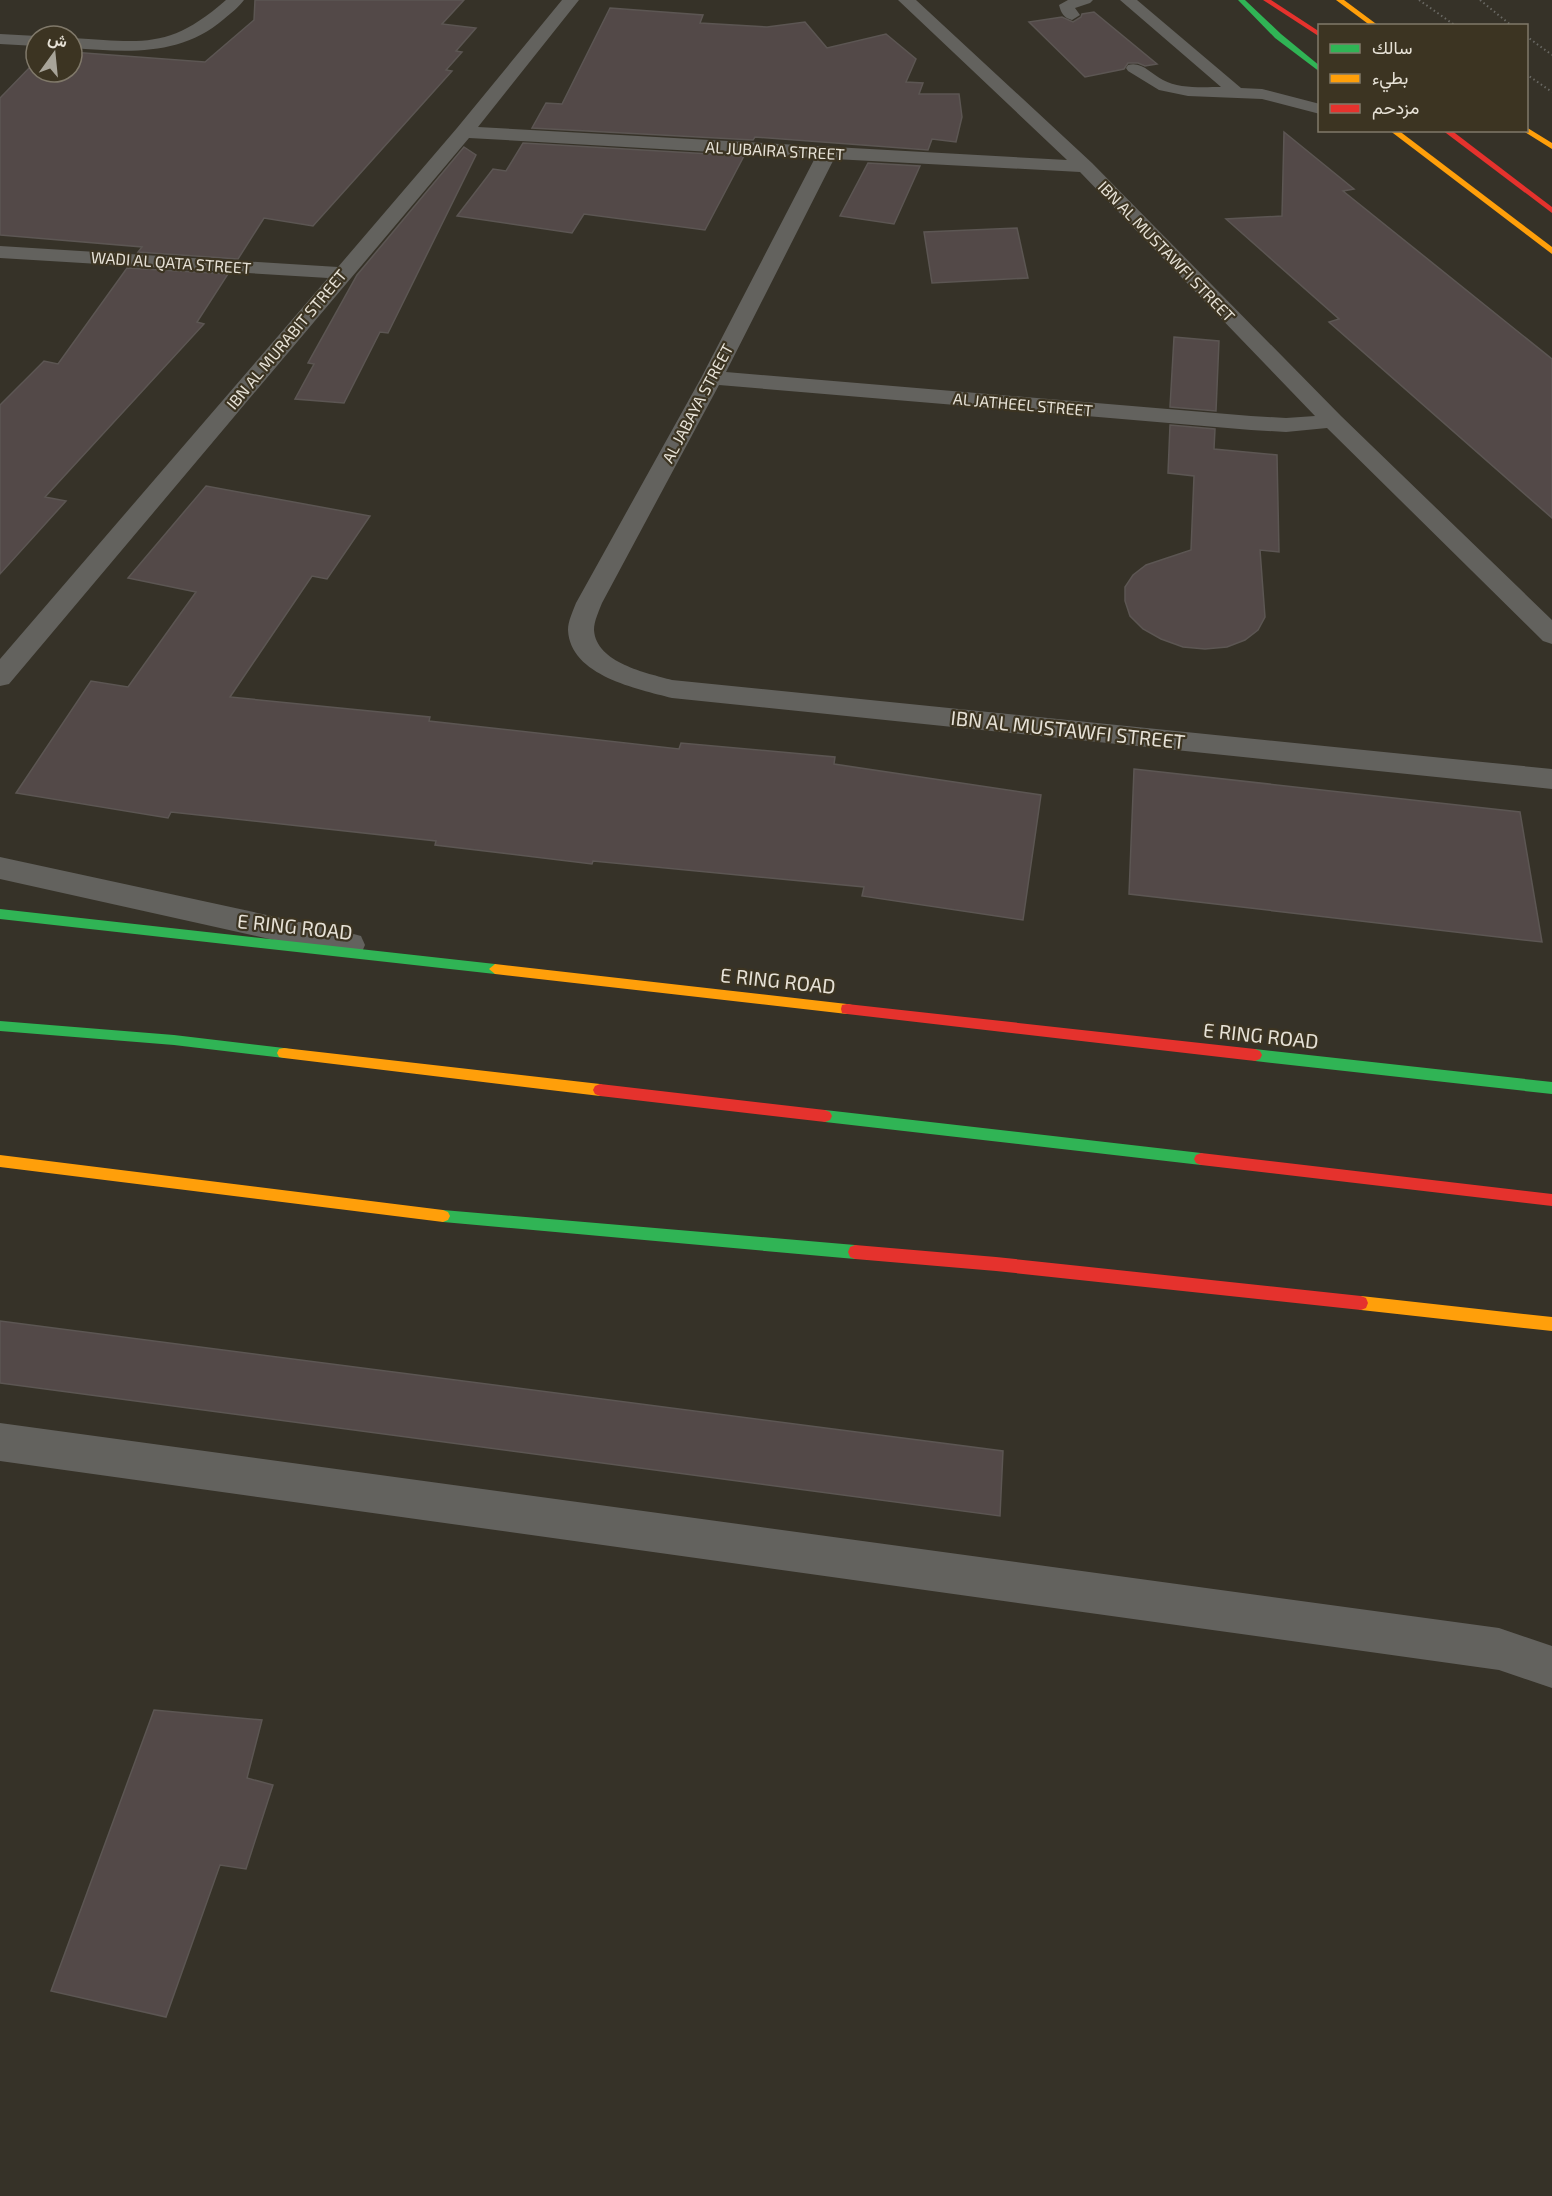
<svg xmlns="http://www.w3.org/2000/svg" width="1552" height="2196" font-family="'Exo 2',Vazirmatn,sans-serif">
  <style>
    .building { fill: #534948; stroke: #5c5653; stroke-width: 1.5 }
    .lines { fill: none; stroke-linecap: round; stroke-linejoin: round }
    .path { stroke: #696863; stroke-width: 2; stroke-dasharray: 1.5 3; stroke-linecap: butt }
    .lane { fill: #63625e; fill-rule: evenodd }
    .street { fill: #63625e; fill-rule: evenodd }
    .fast { fill: #30b455; fill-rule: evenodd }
    .slow { fill: #ff9f0a; fill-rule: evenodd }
    .jam { fill: #e5322d; fill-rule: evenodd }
    .labels { text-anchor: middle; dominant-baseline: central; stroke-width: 4.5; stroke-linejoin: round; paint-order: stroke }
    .far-street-label { font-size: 16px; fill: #e6e1d6; stroke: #3c3422 }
    .street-label { font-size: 20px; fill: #e6e1d6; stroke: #3c3422 }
  </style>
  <rect width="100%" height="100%" fill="#363228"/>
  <g class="building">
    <polygon points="255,0 464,0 442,24 476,28 456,51 462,52 446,70 452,71 313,226 264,218 238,259 138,252 142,247 0,235 0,98 32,65 36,66 36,72 72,72 72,52 205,62 254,20"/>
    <polygon points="610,8 703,15 700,23 767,27 805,22 827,48 886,34 916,59 906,82 923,83 919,94 959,94 962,117 956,142 932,139 928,150 755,137 753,140 532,128 546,103 562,104"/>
    <polygon points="1094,12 1157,64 1145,66 1138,63 1128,63 1124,69 1085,77 1029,22 1062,17 1073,22 1081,17 1082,14"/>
    <polygon points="1284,132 1354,189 1343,191 1552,359 1552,518 1329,322 1339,319 1226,219 1282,216"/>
    <polygon points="523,143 744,156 705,230 584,214 572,233 457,216 493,169 506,171"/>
    <polygon points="464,147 476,155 388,333 380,332 344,403 295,399 314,364 308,363 357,275"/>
    <polygon points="868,163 920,166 894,224 840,216"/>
    <polygon points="1017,228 1028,278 932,283 924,232"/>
    <polygon points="127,268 228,274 197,322 204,324 45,497 66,501 0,574 0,405 44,361 58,364"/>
    <polygon points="1174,337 1219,341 1216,411 1170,407"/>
    <polygon points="1170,425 1215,429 1214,449 1277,455 1279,552 1260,550 1265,617 1258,630 1245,640 1227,647 1205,649 1183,647 1161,639 1143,629 1130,616 1125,601 1125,587 1133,575 1146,565 1191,550 1194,476 1168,473"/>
    <polygon points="206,486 370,516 327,579 312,576 230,697 430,717 429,721 679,749 681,743 835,757 834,764 1041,795 1023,920 862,896 864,887 593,861 592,864 435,845 436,841 171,812 168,818 16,793 91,681 128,687 196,592 128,578"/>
    <polygon points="1134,769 1520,812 1542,942 1129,894"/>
    <polygon points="0,1321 1003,1451 1000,1516 0,1383"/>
    <polygon points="154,1710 262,1720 247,1778 273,1785 246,1869 220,1865 166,2017 51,1991"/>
  </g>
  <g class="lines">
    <g class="path">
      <polyline points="1419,0 1456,26"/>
      <polyline points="1480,0 1512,26"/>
      <polyline points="1526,36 1552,55"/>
      <polyline points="1526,74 1552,92"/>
    </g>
    <g class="lane">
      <path d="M1068 0H1093L1090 3 1075 8 1080 15 1072 20C1064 18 1061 13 1059 5Z"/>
      <path d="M1120 0H1137L1241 88 1262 89 1320 104V114L1262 99 1188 96 1159 90 1128 71 1126 68 1128 65C1142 61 1151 74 1163 80 1179 89 1203 87 1221 87Z"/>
    </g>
    <g class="street">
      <path d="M226 0H244C239 7 231 13 224 19 180 57 127 52 72 48V38C143 42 169 50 226 0Z"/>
      <path d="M562 0H579L478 127 1067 160 898 0H916L1092 163 1341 416 1552 620V644L1543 641 1327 428 1286 432 1251 430 719 385 602 603C599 611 594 621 594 630 596 663 647 673 672 680L1552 769V789L672 698C638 689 570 676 568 630 568 621 573 611 576 603L701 378 815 158 469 138 9 684 0 686V659L328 278 0 258V246L338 267 457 128ZM834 159 1080 172 1315 416 1286 418 1251 416 726 372Z"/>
      <polygon points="0,34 37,36 36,46 0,44"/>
      <polygon points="0,857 350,933 361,936 365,945 361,954 350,957 0,879"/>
      <polygon points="0,1423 1499,1628 1552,1646 1552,1688 1499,1670 0,1461"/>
    </g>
    <g class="fast">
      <polygon points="1238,0 1245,0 1281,34 1320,66 1320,72 1275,38"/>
      <polygon points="0,909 495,964 501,969 495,974 0,919"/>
      <polygon points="0,1021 174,1035 284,1048 289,1049 291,1053 289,1057 284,1058 174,1045 0,1031"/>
      <polygon points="1255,1049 1552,1082 1552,1094 1255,1061 1250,1059 1248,1055 1250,1051"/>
      <polygon points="825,1110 1201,1153 1206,1155 1208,1159 1206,1163 1201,1165 825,1122 820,1120 818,1116 820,1112"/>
      <polygon points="443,1210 855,1245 860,1247 862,1252 860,1257 855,1259 443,1222 438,1220 436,1216 438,1212"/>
    </g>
    <g class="slow">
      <polygon points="1336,0 1344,0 1379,26 1371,26"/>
      <polygon points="1526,127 1552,143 1552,149 1523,131 1526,130"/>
      <polygon points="1389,130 1398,130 1552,247 1552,254"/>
      <polygon points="495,964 847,1004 852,1005 853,1009 852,1013 847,1014 495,974 489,969"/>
      <polygon points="284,1048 600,1084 605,1086 607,1090 605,1094 600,1096 284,1058 279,1057 277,1053 279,1049"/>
      <polygon points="0,1155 443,1210 448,1212 450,1216 448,1220 443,1222 0,1167"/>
      <polygon points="1361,1296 1552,1317 1552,1331 1361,1310 1356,1308 1354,1303 1356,1298"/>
    </g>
    <g class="jam">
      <polygon points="1263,0 1271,0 1320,32 1320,37"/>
      <polygon points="1442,130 1451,130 1552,207 1552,213"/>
      <polygon points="847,1004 1255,1049 1260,1051 1262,1055 1260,1059 1255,1061 847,1014 842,1013 841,1009 842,1005"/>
      <polygon points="600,1084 825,1110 830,1112 832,1116 830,1120 825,1122 600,1096 595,1094 593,1090 595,1086"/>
      <polygon points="1201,1153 1552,1194 1552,1206 1201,1165 1196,1163 1194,1159 1196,1155"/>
      <polygon points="855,1245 996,1257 1361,1296 1366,1298 1368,1303 1366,1308 1361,1310 996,1271 855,1259 850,1257 848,1252 850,1247"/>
    </g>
  </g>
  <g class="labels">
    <g class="far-street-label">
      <text transform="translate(775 150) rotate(3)">AL JUBAIRA STREET</text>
      <text transform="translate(1167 251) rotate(46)">IBN AL MUSTAWFI STREET</text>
      <text transform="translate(171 262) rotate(4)">WADI AL QATA STREET</text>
      <text transform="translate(286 339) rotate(-50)">IBN AL MURABIT STREET</text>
      <text transform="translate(697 403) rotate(-62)">AL JABAYA STREET</text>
      <text transform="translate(1023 404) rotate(5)">AL JATHEEL STREET</text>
    </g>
    <g class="street-label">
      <text transform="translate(1068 729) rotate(6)">IBN AL MUSTAWFI STREET</text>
      <text transform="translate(295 926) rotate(6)">E RING ROAD</text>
      <text transform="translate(778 980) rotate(6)">E RING ROAD</text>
      <text transform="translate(1261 1035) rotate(6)">E RING ROAD</text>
    </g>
  </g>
  <rect x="1318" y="24" width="210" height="108" fill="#3c3422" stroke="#80796a" stroke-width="1.5"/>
  <rect x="1330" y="44" width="30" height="9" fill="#30b455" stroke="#80796a" stroke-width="1.5"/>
  <text x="1372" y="54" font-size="18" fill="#e6e1d6">سالك</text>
  <rect x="1330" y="74" width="30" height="9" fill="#ff9f0a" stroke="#80796a" stroke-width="1.5"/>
  <text x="1372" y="84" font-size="18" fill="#e6e1d6">بطيء</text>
  <rect x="1330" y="104" width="30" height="9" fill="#e5322d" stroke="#80796a" stroke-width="1.5"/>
  <text x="1372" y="114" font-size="18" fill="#e6e1d6">مزدحم</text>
  <g transform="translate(54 54) rotate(15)"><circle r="28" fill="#3c3422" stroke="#80796a" stroke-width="1.5"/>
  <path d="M0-4.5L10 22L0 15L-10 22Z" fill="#a8a499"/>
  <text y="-9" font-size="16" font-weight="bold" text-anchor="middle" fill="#e6e1d6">ش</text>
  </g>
</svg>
